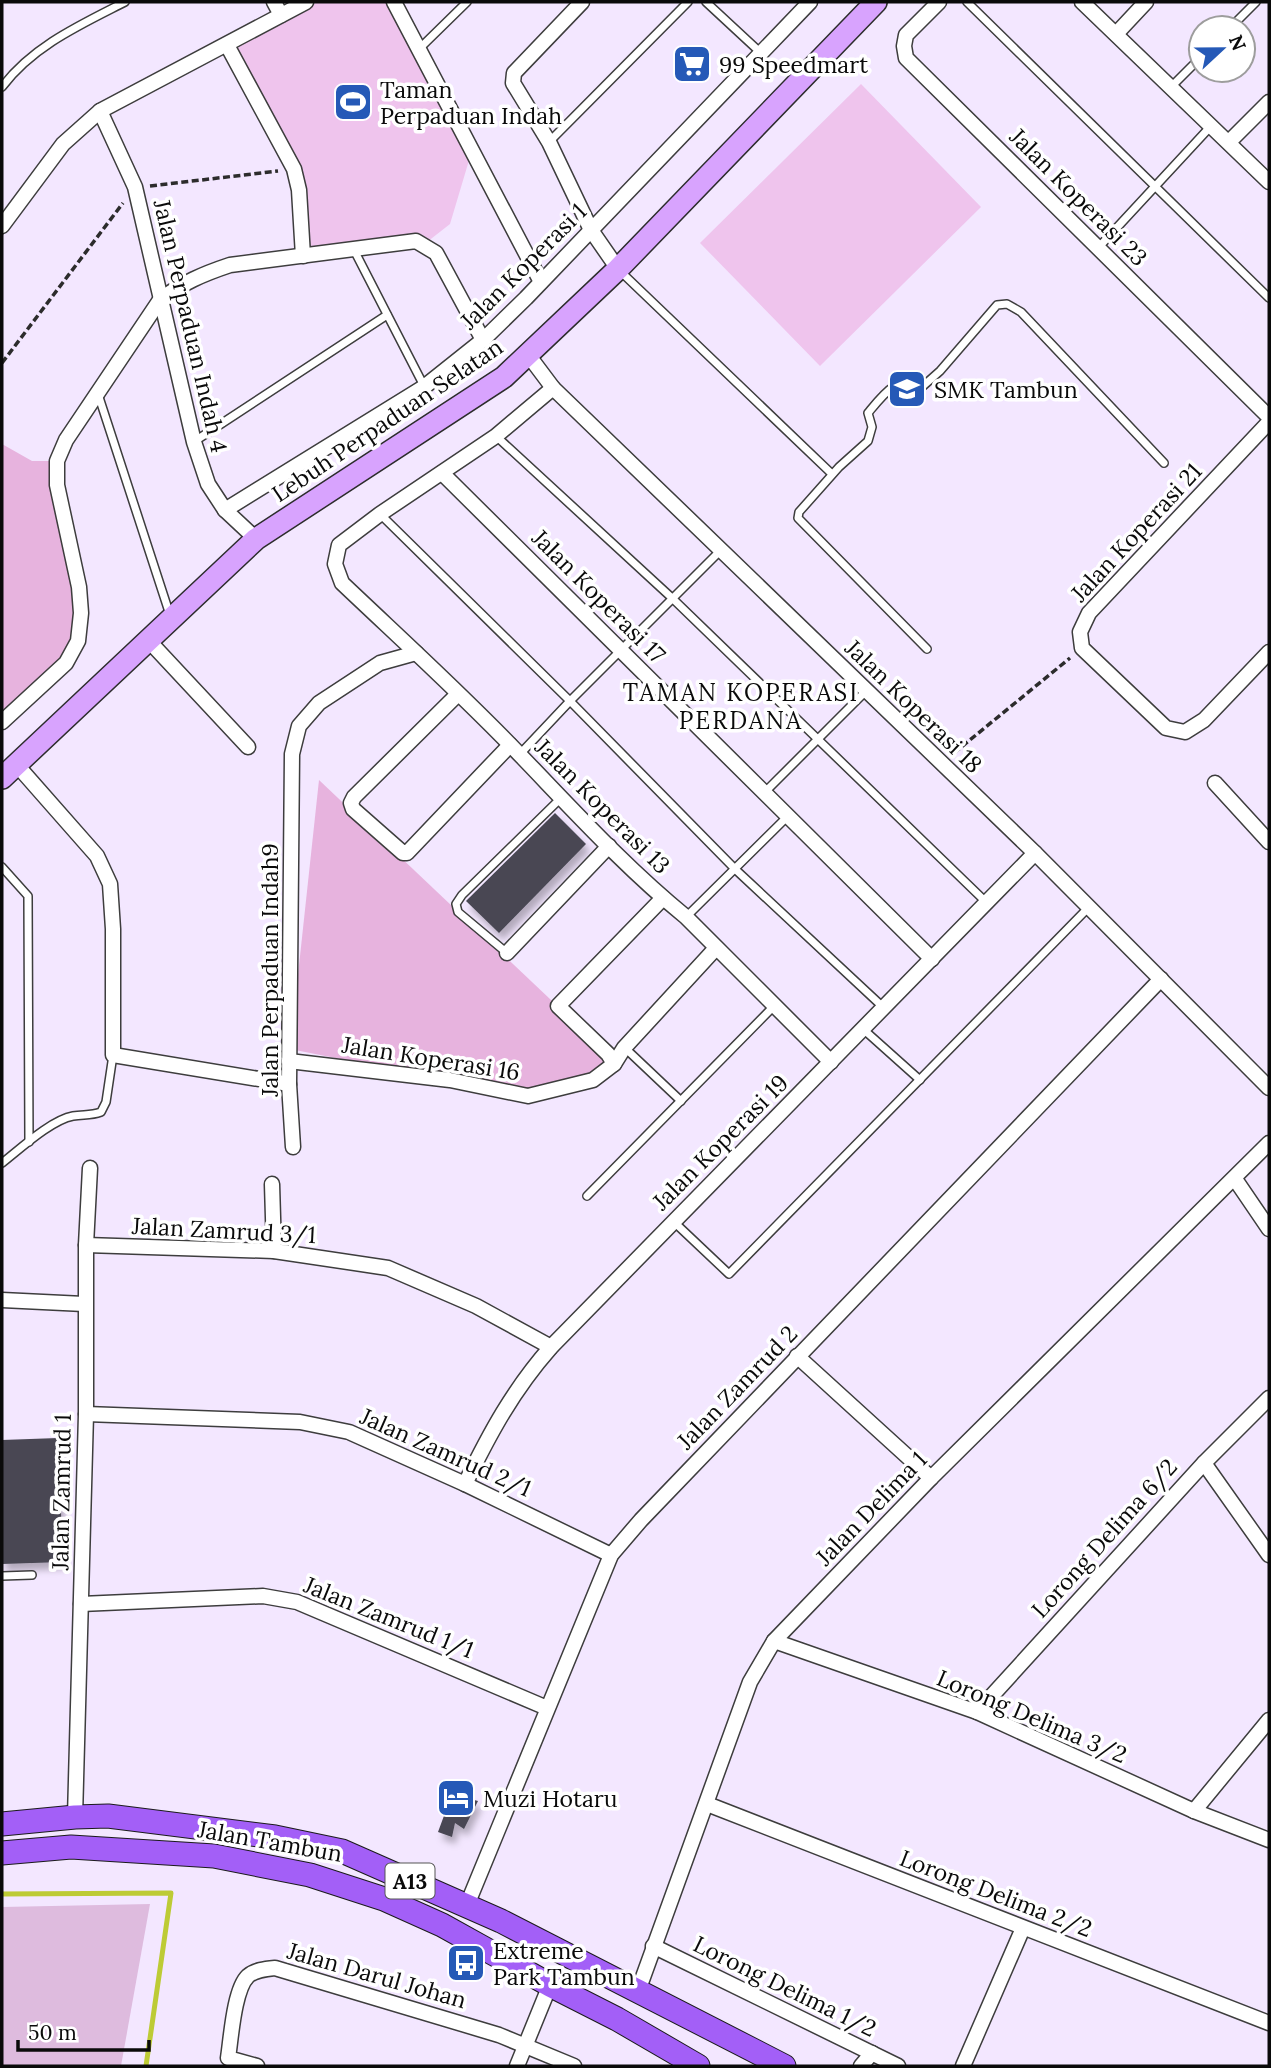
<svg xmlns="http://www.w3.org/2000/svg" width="1271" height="2068" font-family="Lora,serif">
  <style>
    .green { fill: #e7b3de }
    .cemetery { fill: #debbde }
    .pitch { fill: #efc4ed }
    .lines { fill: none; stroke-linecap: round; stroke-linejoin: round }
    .stream { stroke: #bdcb35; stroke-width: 5 }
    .building { fill: #484752; filter: url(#shadow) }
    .lane-casing { stroke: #3d3d3d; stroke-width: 10 }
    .street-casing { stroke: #3d3d3d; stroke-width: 17 }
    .secondary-casing { stroke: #2c2c2c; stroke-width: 24 }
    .primary-casing { stroke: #1b1b1b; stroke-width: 25 }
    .path { stroke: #2c2c2c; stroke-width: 3.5; stroke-dasharray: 7 3.5; stroke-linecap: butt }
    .lane { stroke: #fff; stroke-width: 7 }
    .street { stroke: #fff; stroke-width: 14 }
    .secondary { stroke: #d8a3fe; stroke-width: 21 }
    .primary { stroke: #a35ff7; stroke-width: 23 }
    .labels { text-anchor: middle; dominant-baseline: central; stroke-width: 7; stroke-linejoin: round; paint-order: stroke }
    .shield { fill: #fff; stroke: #545454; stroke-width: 2 }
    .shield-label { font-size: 21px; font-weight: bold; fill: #0a0a0a }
    .poi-label { font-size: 23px; fill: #0a0a0a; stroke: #fff; text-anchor: start }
    .street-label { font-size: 23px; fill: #0a0a0a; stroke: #fff }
    .neighbourhood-label { font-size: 24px; letter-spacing: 2px; fill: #0a0a0a; stroke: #fff }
  </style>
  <defs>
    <filter id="shadow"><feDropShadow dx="4" dy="7" stdDeviation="3.5" flood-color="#0004"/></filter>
  </defs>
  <rect width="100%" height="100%" fill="#f3e7ff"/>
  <g class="green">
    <polygon points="2,444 32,461 57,461 78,580 78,641 2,722"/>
    <polygon points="319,780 608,1054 601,1073 528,1096 290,1049"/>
  </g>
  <polygon class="cemetery" points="150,1904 121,2066 2,2066 2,1907"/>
  <g class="pitch">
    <polygon points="318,2 388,2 470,157 450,224 427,242 308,250 304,189 235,46"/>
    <polygon points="861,84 981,207 820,366 700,243"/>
  </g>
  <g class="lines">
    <polyline class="stream" points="2,1894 171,1893 146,2066"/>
  </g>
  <g class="building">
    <polygon points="555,813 586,844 499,933 466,901"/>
    <polygon points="58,1438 63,1562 2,1564 2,1440"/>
    <polygon points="452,1794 478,1801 464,1829 455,1823 452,1837 438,1832"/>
  </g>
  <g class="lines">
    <defs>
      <g id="lane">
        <polyline points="706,2 761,53"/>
        <polyline points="967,2 1269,298"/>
        <polyline points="1230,28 1256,2"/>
        <polyline points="420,48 467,2"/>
        <path d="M2 87C33 46 80 25 125 2"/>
        <polyline points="1171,87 1201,57"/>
        <polyline points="549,142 688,2"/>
        <polyline points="1098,248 1211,126"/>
        <polyline points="354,250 424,386"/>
        <polyline points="620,271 832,474"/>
        <polyline points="98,394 170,615"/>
        <polyline points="496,436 672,598 987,903"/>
        <polyline points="195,441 387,315"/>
        <polyline points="380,514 570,701 736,870 884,1008"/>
        <path d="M927 649 798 518 799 512 839 467 868 441 872 427 868 413C882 396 900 371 922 387L940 371 997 305 1007 304 1021 312 1164 463"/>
        <polyline points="520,754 570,701 721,550"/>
        <polyline points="765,792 866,691"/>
        <polyline points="2,867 28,896 29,1142"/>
        <polyline points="686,917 787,817"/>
        <polyline points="507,953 458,912 456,904 462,895 561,798"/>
        <polyline points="863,1029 920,1080"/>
        <polyline points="625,1048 681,1101"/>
        <path d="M2 1163C20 1149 51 1120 73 1116 83 1114 90 1116 101 1112L106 1102 113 1055"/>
        <polyline points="587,1196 774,1006"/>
        <polyline points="674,1222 729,1274 1089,907"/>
        <polyline points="2,1576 32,1575"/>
      </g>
      <g id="street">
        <polyline points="274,2 281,15"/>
        <polyline points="394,2 541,282"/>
        <polyline points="582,2 514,73 513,83 549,142 591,230 618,269"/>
        <polyline points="939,2 906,35 904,46 906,58 1269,417"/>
        <polyline points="1082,2 1269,182"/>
        <polyline points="1116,34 1146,2"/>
        <polyline points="227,45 294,169 299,190 303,256"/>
        <polyline points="100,111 135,187 194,442 208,484 225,510 256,539"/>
        <polyline points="1229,142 1269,102"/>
        <polyline points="2,226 63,144 100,111 306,2"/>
        <polyline points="529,356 553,388 1035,853 1269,1088"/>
        <path d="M553 388 496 436 380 514 339 545 335 564 342 583C402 640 465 697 522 757 575 812 627 869 686 917L831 1062"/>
        <polyline points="1269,422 1089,613 1080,632 1082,648 1166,728 1185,732 1204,720 1269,652"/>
        <polyline points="442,473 932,959"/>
        <polyline points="225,510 424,387 483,340 526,298 810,2"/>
        <polyline points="149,641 248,747"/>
        <polyline points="458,694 354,797 351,803 353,809 403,853 407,853 510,745"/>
        <path d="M2 722 66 663 78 641 81 613 79 587 57 485V461L66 440 160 300C182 283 203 274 230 265L416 241 436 253 483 340"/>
        <polyline points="16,764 97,856 110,884 113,929 113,1055 289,1084"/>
        <polyline points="1215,783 1269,842"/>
        <polyline points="507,953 609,846"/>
        <polyline points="289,1061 450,1080 528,1096 593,1080 614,1064 624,1048 716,948"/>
        <polyline points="614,1064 608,1054 558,1006 663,898"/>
        <polyline points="293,1147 289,1084 292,754 299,726 319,703 380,663 416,653"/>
        <polyline points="1235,1179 1269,1229"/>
        <polyline points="272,1184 274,1251"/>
        <polyline points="86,1245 274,1251 388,1268 476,1306 551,1347"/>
        <polyline points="2,1300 84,1304"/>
        <polyline points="797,1356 931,1478"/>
        <polyline points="86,1414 300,1422 349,1432 465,1484 611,1555"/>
        <polyline points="1204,1463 1269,1555"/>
        <path d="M465 1484C490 1433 513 1390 551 1347L1035 853"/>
        <polyline points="81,1604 263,1596 297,1602 547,1708"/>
        <polyline points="774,1641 977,1712 1194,1811 1269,1840"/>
        <polyline points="977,1712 1204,1463 1269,1398"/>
        <polyline points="707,1804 1269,2023"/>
        <polyline points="1194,1811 1269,1720"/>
        <polyline points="75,1817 86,1414 86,1245 90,1168"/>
        <polyline points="467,1905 611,1555 641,1520 1161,979"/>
        <polyline points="653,1946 898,2066"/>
        <polyline points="638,1991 750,1682 774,1641 931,1478 1269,1143"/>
        <path d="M257 2066 228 2058C231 2039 234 1989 248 1976 255 1970 265 1969 275 1968L499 2035 574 2066"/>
        <polyline points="517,2066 550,1985"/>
        <polyline points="861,2066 872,2053"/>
        <polyline points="963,2066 1023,1928"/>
      </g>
      <polyline id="secondary" points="2,778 256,539 504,377 618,269 876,2"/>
      <g id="primary">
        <polyline points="2,1824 75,1817 108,1816 275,1837 342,1851 501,1921 784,2066"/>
        <polyline points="2,1853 71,1847 214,1856 310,1875 384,1899 442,1925 550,1985 617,2019 698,2066"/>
      </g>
    </defs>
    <use href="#lane" class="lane-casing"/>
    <use href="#street" class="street-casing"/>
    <use href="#secondary" class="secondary-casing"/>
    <use href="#primary" class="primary-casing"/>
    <g class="path">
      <polyline points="150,186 278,171"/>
      <polyline points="2,363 123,203"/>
      <polyline points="954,753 1070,658"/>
    </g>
    <use href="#lane" class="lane"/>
    <use href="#street" class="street"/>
    <use href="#secondary" class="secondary"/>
    <use href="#primary" class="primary"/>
  </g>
  <defs>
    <symbol id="supermarket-square" viewBox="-11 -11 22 22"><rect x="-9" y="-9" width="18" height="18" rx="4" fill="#2559b7" stroke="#fff"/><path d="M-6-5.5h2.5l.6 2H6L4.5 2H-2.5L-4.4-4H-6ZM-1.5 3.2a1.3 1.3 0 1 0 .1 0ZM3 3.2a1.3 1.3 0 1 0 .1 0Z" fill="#fff"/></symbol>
    <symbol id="stadium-square" viewBox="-11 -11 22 22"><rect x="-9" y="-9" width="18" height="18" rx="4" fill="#2559b7" stroke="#fff"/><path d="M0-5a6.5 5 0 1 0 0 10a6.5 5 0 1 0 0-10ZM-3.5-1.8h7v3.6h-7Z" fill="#fff"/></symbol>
    <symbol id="school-square" viewBox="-11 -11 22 22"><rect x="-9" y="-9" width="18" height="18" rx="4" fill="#2559b7" stroke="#fff"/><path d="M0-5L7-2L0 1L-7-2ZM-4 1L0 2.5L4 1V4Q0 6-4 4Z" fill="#fff"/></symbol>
    <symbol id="hotel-square" viewBox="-11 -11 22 22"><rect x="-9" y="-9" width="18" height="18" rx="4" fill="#2559b7" stroke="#fff"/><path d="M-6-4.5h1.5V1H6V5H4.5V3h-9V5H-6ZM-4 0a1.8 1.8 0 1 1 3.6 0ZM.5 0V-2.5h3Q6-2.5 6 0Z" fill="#fff"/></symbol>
    <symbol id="bus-square" viewBox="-11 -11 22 22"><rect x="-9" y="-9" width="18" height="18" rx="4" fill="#2559b7" stroke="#fff"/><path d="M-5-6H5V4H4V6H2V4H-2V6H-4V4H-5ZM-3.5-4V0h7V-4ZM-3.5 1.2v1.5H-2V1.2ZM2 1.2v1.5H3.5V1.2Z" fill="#fff"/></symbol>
  </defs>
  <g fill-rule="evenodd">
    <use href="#supermarket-square" x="670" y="42" width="44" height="44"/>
    <use href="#stadium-square" x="331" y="80" width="44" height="44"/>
    <use href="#school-square" x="885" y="367" width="44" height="44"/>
    <use href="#hotel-square" x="434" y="1776" width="44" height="44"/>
    <use href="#bus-square" x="444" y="1941" width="44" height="44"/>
  </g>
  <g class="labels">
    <rect class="shield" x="385.5" y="1863.5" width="49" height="35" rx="5"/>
    <g class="shield-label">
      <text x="410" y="1881">A13</text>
    </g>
    <g class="poi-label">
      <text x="719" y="64">99 Speedmart</text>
      <text x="380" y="89">Taman<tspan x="380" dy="26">Perpaduan Indah</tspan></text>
      <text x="934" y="389">SMK Tambun</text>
      <text x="483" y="1798">Muzi Hotaru</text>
      <text x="493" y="1950">Extreme<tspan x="493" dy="26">Park Tambun</tspan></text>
    </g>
    <g class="street-label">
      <text transform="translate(1079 197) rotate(45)">Jalan Koperasi 23</text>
      <text transform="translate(523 266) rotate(-45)">Jalan Koperasi 1</text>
      <text transform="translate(191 326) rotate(77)">Jalan Perpaduan Indah 4</text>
      <text transform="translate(387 420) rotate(-34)">Lebuh Perpaduan Selatan</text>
      <text transform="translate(1136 532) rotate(-47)">Jalan Koperasi 21</text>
      <text transform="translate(599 596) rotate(45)">Jalan Koperasi 17</text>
      <text transform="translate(914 706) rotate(44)">Jalan Koperasi 18</text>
      <text transform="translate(603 806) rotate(45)">Jalan Koperasi 13</text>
      <text transform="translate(269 970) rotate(-90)">Jalan Perpaduan Indah9</text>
      <text transform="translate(431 1058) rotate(9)">Jalan Koperasi 16</text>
      <text transform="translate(720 1142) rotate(-45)">Jalan Koperasi 19</text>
      <text transform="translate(224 1230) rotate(3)">Jalan Zamrud 3/1</text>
      <text transform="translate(737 1387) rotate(-46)">Jalan Zamrud 2</text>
      <text transform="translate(446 1452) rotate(24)">Jalan Zamrud 2/1</text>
      <text transform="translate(61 1492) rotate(-89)">Jalan Zamrud 1</text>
      <text transform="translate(871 1508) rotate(-46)">Jalan Delima 1</text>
      <text transform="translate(1104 1538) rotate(-48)">Lorong Delima 6/2</text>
      <text transform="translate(389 1617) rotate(22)">Jalan Zamrud 1/1</text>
      <text transform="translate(1032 1716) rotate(23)">Lorong Delima 3/2</text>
      <text transform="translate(270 1841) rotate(10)">Jalan Tambun</text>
      <text transform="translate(996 1893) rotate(21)">Lorong Delima 2/2</text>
      <text transform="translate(377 1975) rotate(16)">Jalan Darul Johan</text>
      <text transform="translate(785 1986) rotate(26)">Lorong Delima 1/2</text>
    </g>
    <g class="neighbourhood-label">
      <text x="741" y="692">TAMAN KOPERASI<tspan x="741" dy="28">PERDANA</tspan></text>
    </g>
  </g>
  <rect width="1271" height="2068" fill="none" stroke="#0a0a0a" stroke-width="7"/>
  <g transform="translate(1222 49) rotate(68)"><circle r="33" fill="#ffffff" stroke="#9d9d9d" stroke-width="2"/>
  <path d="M0-5L12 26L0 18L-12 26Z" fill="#2559b7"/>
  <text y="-10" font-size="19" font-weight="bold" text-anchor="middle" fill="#0a0a0a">N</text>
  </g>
  <path d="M18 2040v10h131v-10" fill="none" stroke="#0a0a0a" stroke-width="3.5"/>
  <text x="28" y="2040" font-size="21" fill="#0a0a0a" stroke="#ffffff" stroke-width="5" paint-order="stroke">50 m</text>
</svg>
